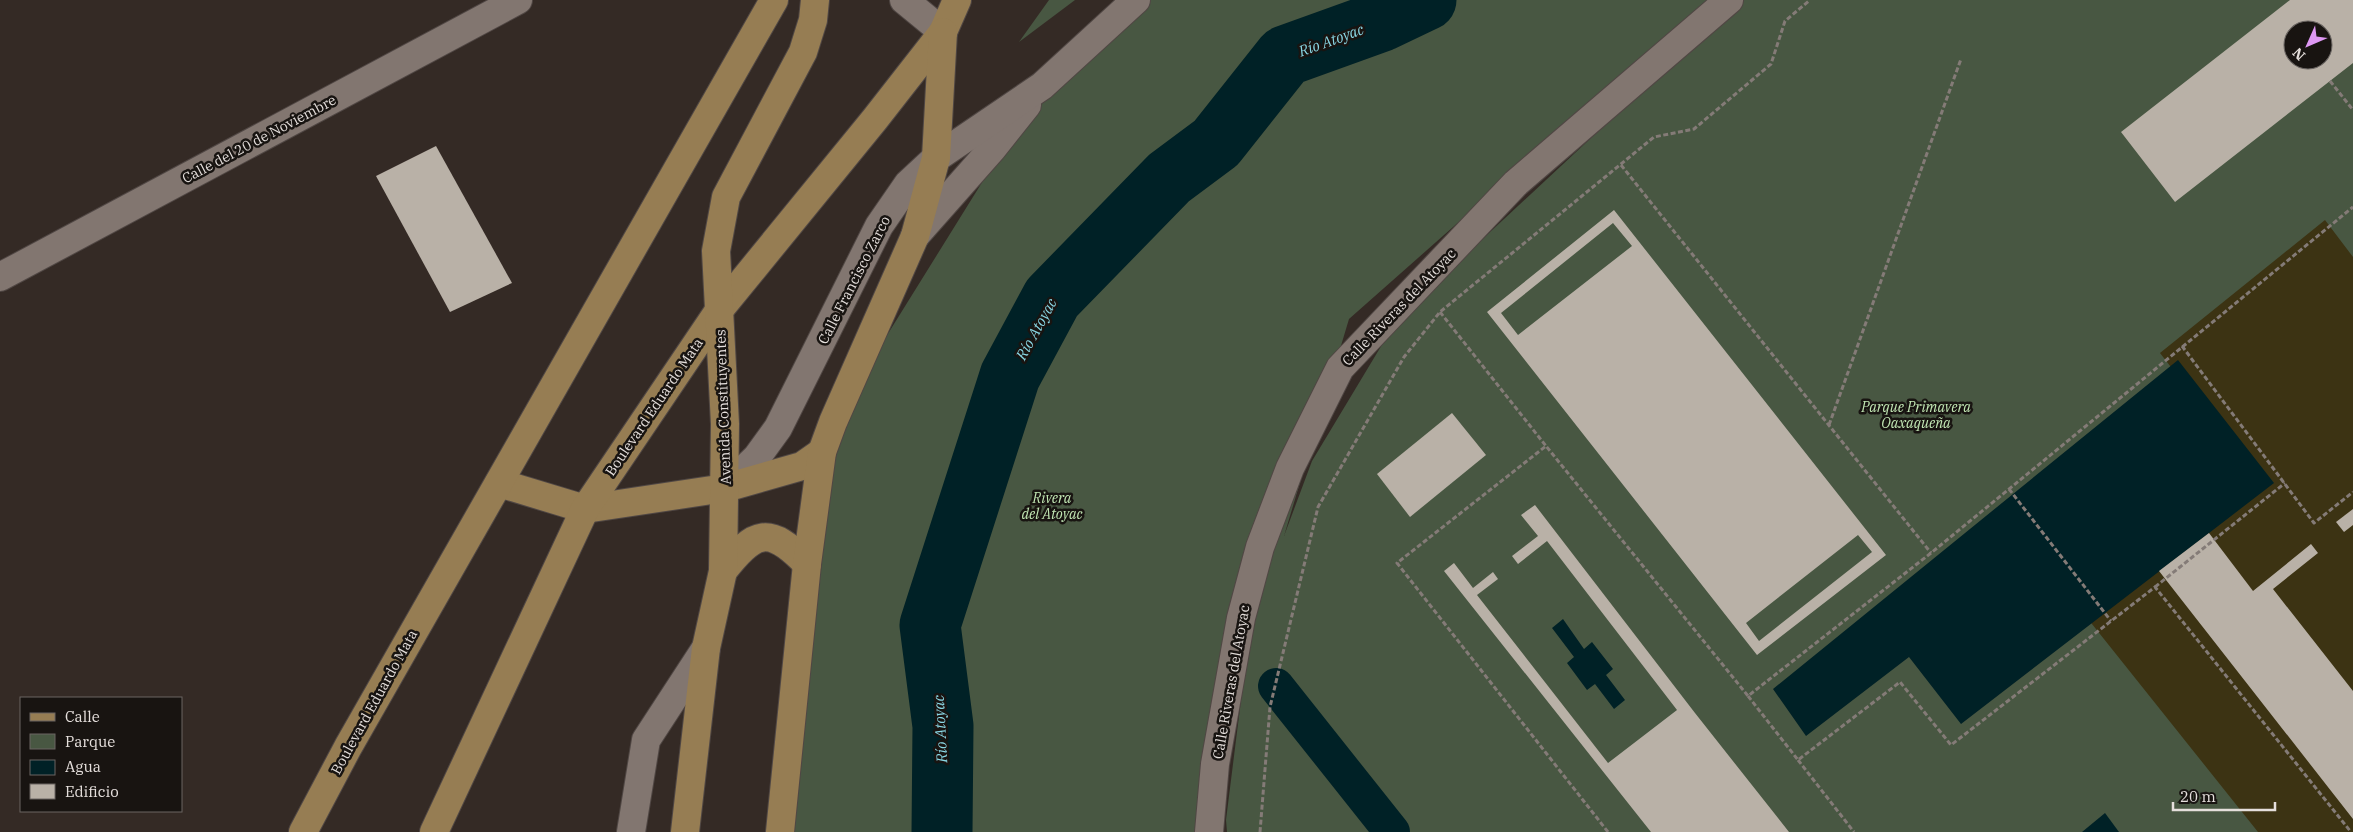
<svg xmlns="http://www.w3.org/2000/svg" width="2353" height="832" font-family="'IBM Plex Serif',serif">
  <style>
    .green { fill: #485742; fill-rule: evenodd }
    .sand { fill: #3c3313 }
    .water { fill: #002126 }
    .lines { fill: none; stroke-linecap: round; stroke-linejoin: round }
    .canal { stroke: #002126; stroke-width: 36 }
    .river { stroke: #002126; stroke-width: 61 }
    .building { fill: #b9b1a7; fill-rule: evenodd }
    .minor-casing { stroke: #504744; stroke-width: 30 }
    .major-casing { stroke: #504744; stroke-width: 30 }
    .path { stroke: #847b77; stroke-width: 3; stroke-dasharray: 5 2.5; stroke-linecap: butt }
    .minor { stroke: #827670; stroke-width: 28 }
    .major { stroke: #967d53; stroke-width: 28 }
    .labels { text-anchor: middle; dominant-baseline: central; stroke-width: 5; stroke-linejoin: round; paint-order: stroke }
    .street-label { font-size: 14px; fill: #e5dfdc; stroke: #181411 }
    .park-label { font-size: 14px; font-style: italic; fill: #c2e7b4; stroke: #181411 }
    .water-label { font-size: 15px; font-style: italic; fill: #8ad7e4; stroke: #181411 }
  </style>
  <rect width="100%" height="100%" fill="#342a25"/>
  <g class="green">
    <polygon points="1049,0 1075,0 1019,42"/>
    <path d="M1134 0H1713L1686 21 1349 319 1284 536 1312 461 1383 343 1429 289 1739 0H2353V832H1227L1226 820 1245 668 1215 764 1221 832H780L833 422 1042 86ZM2293 30H2323V60H2293Z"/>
  </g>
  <polygon class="sand" points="2325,220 2353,257 2353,832 2258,832 2084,614 2258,479 2160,353"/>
  <g class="water">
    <polygon points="2178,360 2274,483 1961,724 1909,657 1806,736 1773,689"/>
    <polygon points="1563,619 1584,649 1592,642 1613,669 1606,675 1625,700 1614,709 1595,684 1587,690 1567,663 1574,657 1552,628"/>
    <polygon points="2105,813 2119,832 2082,832"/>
  </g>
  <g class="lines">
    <polyline class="canal" points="1276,686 1392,832"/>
    <polyline class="river" points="942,832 943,726 930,625 1010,376 1052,298 1169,178 1216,143 1285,56 1382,21 1426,0"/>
  </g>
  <g class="building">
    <path d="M2290 0H2353V63L2175 202 2121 132ZM2293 30H2323V60H2293Z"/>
    <polygon points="436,146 512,283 450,312 376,176"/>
    <path d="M1614 210 1886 555 1757 655 1487 312ZM1613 223 1632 246 1518 335 1501 313ZM1858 535 1872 552 1759 641 1746 623Z"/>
    <polygon points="1452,413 1486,455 1410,517 1377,474"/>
    <polygon points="1535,505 1695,713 1789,832 1651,832 1444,571 1454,563 1473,588 1493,572 1498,579 1477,595 1608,763 1677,710 1547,541 1518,564 1512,556 1538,536 1521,515"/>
    <polygon points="2353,509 2353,525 2344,532 2336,522"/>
    <polygon points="2209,533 2253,591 2311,544 2318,553 2273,589 2353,691 2353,819 2159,571"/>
  </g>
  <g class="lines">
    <defs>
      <g id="minor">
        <polyline points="904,0 943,32"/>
        <polyline points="915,236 992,149 1027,105"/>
        <polyline points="0,277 518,0"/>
        <polyline points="725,488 757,457 778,428 879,226 908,184 936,158 1042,86 1136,0"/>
        <polyline points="631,832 646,740 706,648"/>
        <polyline points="1209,832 1215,764 1241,618 1260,547 1290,468 1340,368 1516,183 1729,0"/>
      </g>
      <g id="major">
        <polyline points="499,483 585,509 725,488 802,466 822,452"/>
        <path d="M723 571C755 530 769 525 807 564"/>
        <polyline points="303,832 348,747 774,0"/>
        <polyline points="434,832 585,509 720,309 875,119 943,32 957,0"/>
        <polyline points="685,832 706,648 723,571 725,424 716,251 726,197 803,52 813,20 815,0"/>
        <polyline points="780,832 807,564 822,452 833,422 915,236 936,158 943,32"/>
      </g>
    </defs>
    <use href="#minor" class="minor-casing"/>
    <use href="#major" class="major-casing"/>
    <g class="path">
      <polyline points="2330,81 2353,110"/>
      <polyline points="1621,165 1931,553"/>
      <polyline points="1440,312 1546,446"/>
      <polyline points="2182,346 2314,523 2353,492"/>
      <polyline points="1829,425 1961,59"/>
      <polyline points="2009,489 2111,621"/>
      <polyline points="2155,587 2285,483"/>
      <polyline points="1748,696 1798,760 1900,682 1951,745 2155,587 2351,832"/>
      <polyline points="1798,760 1854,832"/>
      <polyline points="1260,832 1270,707 1318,507 1404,357 1440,312 1654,137 1694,129 1771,64 1785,21 1810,0"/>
      <polyline points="1608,832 1397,563 1546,446 1748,696 1931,553 2353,207"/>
    </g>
    <use href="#minor" class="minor"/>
    <use href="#major" class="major"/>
  </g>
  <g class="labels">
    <g class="street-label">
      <text transform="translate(259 139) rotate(-28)">Calle del 20 de Noviembre</text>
      <text transform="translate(854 280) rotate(-63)">Calle Francisco Zarco</text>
      <text transform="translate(1399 307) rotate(-46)">Calle Riveras del Atoyac</text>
      <text transform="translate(654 407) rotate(-56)">Boulevard Eduardo Mata</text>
      <text transform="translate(723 407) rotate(-92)">Avenida Constituyentes</text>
      <text transform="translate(1231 682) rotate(-80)">Calle Riveras del Atoyac</text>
      <text transform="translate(374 702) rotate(-61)">Boulevard Eduardo Mata</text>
    </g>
    <g class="park-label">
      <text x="1916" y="407">Parque Primavera<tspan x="1916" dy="16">Oaxaqueña</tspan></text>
      <text x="1052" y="498">Rivera<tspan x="1052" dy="16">del Atoyac</tspan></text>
    </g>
    <g class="water-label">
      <text transform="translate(1331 40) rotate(-20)">Río Atoyac</text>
      <text transform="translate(1036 329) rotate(-61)">Río Atoyac</text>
      <text transform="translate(940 729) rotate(-93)">Río Atoyac</text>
    </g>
  </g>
  <rect x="20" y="697" width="162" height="115" fill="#181411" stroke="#6a6562"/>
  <rect x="30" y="713" width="25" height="8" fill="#967d53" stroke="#6a6562"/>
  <text x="65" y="722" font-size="15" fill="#e5dfdc">Calle</text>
  <rect x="30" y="734" width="25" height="15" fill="#485742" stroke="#6a6562"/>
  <text x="65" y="747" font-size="15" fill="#e5dfdc">Parque</text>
  <rect x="30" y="760" width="25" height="15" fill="#002126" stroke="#6a6562"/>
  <text x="65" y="772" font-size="15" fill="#e5dfdc">Agua</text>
  <rect x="30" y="784" width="25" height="15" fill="#b9b1a7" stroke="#6a6562"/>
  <text x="65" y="797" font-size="15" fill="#e5dfdc">Edificio</text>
  <g transform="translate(2308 45) rotate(225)"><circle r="24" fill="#181411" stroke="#6a6562"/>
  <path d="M0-4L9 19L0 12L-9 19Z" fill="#de98f3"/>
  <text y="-8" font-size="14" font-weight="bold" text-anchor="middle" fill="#e5dfdc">N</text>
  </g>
  <path d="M2173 802v8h102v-8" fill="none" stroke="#e5dfdc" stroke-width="2.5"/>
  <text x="2180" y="802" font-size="15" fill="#e5dfdc" stroke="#181411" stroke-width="4" paint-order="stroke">20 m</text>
</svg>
